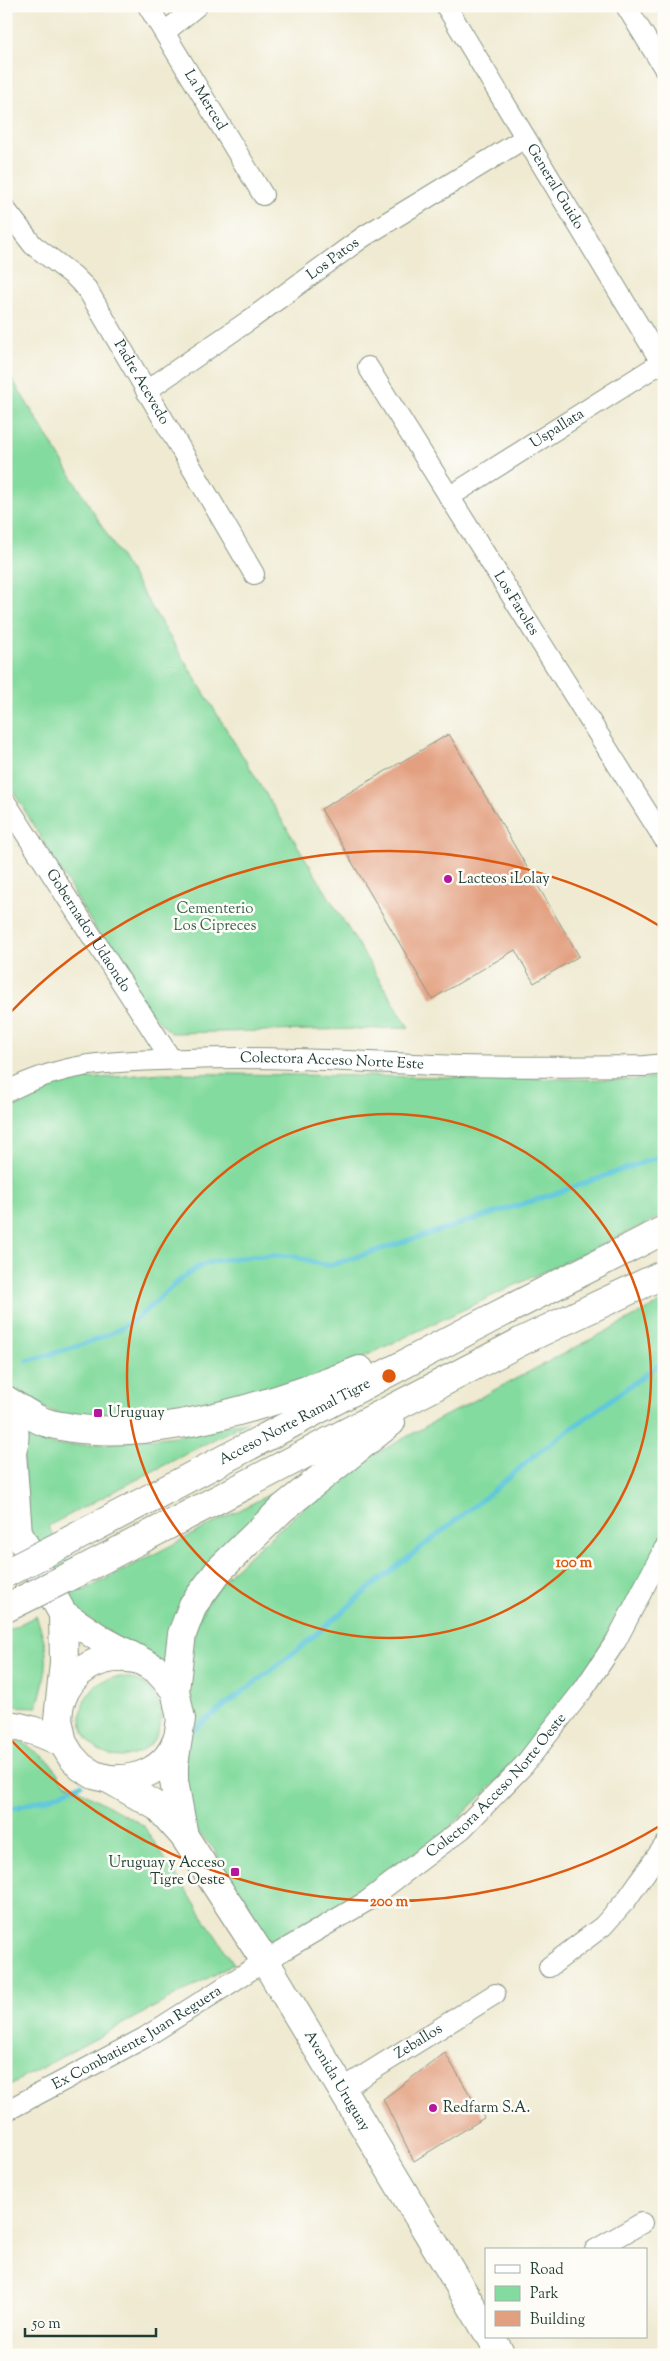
<svg xmlns="http://www.w3.org/2000/svg" width="670" height="2361" font-family="'Sorts Mill Goudy',serif">
  <style>
    .green { fill: #84db9f; stroke: #528c6a }
    .lines { fill: none; stroke-linecap: round; stroke-linejoin: round }
    .stream { stroke: #60c8dc; stroke-width: 5 }
    .building { fill: #e3a081 }
    .street-casing { stroke: #879482; stroke-width: 22 }
    .secondary-casing { stroke: #879482; stroke-width: 30 }
    .highway-casing { stroke: #879482; stroke-width: 30 }
    .street { stroke: #fff; stroke-width: 20 }
    .secondary { stroke: #fff; stroke-width: 28 }
    .highway { stroke: #fff; stroke-width: 28 }
    .highway-bridge-casing { stroke: #879482; stroke-width: 30; stroke-linecap: butt }
    .highway-bridge { stroke: #fff; stroke-width: 28 }
    .ring { fill: none; stroke: #de580e; stroke-width: 2.5 }
    .poi-dot { fill: #b5179e; stroke: #fdfcf7; stroke-width: 2 }
    .labels { text-anchor: middle; dominant-baseline: central; stroke-width: 5; stroke-linejoin: round; paint-order: stroke }
    .street-label { font-size: 15px; fill: #1f3d34; stroke: #fdfcf7 }
    .poi-label { font-size: 15px; fill: #1f3d34; stroke: #fdfcf7; text-anchor: start }
    .park-label { font-size: 15px; fill: #38644f; stroke: #fdfcf7 }
    .centre { fill: #de580e; stroke: #fdfcf7; stroke-width: 2.5 }
    .ring-label { font-size: 15px; text-anchor: middle; font-weight: bold; fill: #de580e; stroke: #fdfcf7; stroke-width: 5; stroke-linejoin: round; paint-order: stroke }
  </style>
  <rect width="100%" height="100%" fill="#fdfcf7"/>
  <filter id="ink" filterUnits="userSpaceOnUse"><feTurbulence type="fractalNoise" baseFrequency=".02" numOctaves="2"/><feDisplacementMap in="SourceGraphic" scale="10" xChannelSelector="R" yChannelSelector="G"/><feConvolveMatrix kernelMatrix="1 2 1 2 8 2 1 2 1" color-interpolation-filters="sRGB"/></filter>
  <filter id="wash" filterUnits="userSpaceOnUse"><feTurbulence type="fractalNoise" baseFrequency=".0096" numOctaves="4" result="noise"/><feDisplacementMap in="SourceGraphic" scale="20" xChannelSelector="R" yChannelSelector="G"/><feGaussianBlur stdDeviation="1.12" result="paint"/><feColorMatrix in="noise" values="0 0 0 0 0 0 0 0 0 0 0 0 0 0 0 0 0 1.4 0 .05"/><feComposite in="paint" operator="in"/></filter>
  <g filter="url(#wash)">
    <rect width="100%" height="100%" fill="#efead1"/>
    <g class="green">
      <polygon points="6,369 409,1028 171,1033 139,1002 6,779"/>
      <polygon points="162,1073 637,1080 664,1076 664,1215 329,1373 166,1421 100,1412 79,1422 6,1392 6,1108 52,1082"/>
      <polygon points="664,1301 664,1538 609,1644 534,1744 414,1863 284,1946 267,1939 213,1848 193,1827 184,1807 190,1624 228,1575 343,1472 439,1419"/>
      <polygon points="249,1421 48,1526 83,1591 313,1472 255,1521 169,1671 65,1604 29,1544 21,1431 52,1445 90,1445 175,1436"/>
      <path d="M36 1616C51 1655 48 1668 37 1707L6 1706V1631Z"/>
      <circle cx="121" cy="1717" r="40"/>
      <polygon points="6,1737 24,1743 50,1762 63,1781 143,1825 234,1964 6,2087"/>
    </g>
    <g class="lines">
      <g class="stream">
        <path d="M27 1361C63 1350 105 1341 136 1319 156 1304 185 1270 208 1263 223 1258 283 1253 298 1257 310 1260 317 1266 331 1265L557 1193 664 1155"/>
        <polyline points="189,1733 301,1647 377,1582 493,1491 535,1455 664,1361"/>
        <polyline points="6,1810 47,1799 81,1784 76,1788"/>
      </g>
    </g>
    <g id="blocks">
      <g class="building">
        <polygon points="449,734 579,956 534,983 515,950 432,999 321,809"/>
        <polygon points="445,2053 484,2118 414,2161 383,2099"/>
      </g>
    </g>
  </g>
  <g filter="url(#ink)">
    <use href="#blocks" fill-opacity="0" stroke="#879482" stroke-width="1"/>
    <g class="lines">
      <defs>
        <g id="street">
          <path id="s1" d="M148 6 263 195"/>
          <path id="s2" d="M446 6 664 367"/>
          <polyline points="626,6 664,68"/>
          <polyline points="165,32 197,6"/>
          <path id="s3" d="M6 210 33 245 74 276 87 289 254 574"/>
          <path id="s4" d="M368 367 664 839"/>
          <path id="s5" d="M146 391 251 319 363 237 525 138"/>
          <path id="s6" d="M449 497 664 361"/>
          <path id="s7" d="M6 803 171 1059"/>
          <path id="s8" d="M6 1092C68 1060 119 1061 187 1059 269 1056 350 1061 433 1065 503 1068 574 1067 645 1066L664 1064"/>
          <polyline points="549,1967 603,1926 627,1899 664,1846"/>
          <path id="s9" d="M342 2089 495 1994"/>
          <path id="s10" d="M6 2111 144 2038 265 1961 367 1901 462 1829 524 1765 583 1690 616 1641 664 1549"/>
          <polyline points="595,2250 642,2223"/>
        </g>
        <g id="secondary">
          <path d="M6 1402C17 1424 18 1445 6 1466"/>
          <polyline points="12,1453 18,1533 63,1614 102,1640 156,1669 175,1690 181,1719 174,1764 174,1781 184,1836"/>
          <path id="s11" d="M63 1614 64 1663 58 1719 63 1743 71 1756 81 1767 94 1775 109 1779 158 1807 184 1836 265 1961 486 2330"/>
          <path d="M61 1701C72 1668 103 1653 135 1659"/>
          <path d="M109 1779C138 1781 166 1770 177 1740"/>
          <polyline points="491,2337 501,2355"/>
        </g>
        <g id="highway">
          <path d="M6 1400C18 1407 30 1416 42 1421 51 1425 63 1426 72 1428 162 1441 277 1403 360 1370"/>
          <path id="s12" d="M63 1544 490 1319 664 1230"/>
          <polyline points="80,1571 524,1340 664,1274"/>
          <polyline points="175,1690 182,1634 193,1605 219,1570 283,1508 391,1422"/>
          <path d="M6 1725C27 1727 44 1734 63 1743"/>
        </g>
      </defs>
      <use href="#street" class="street-casing"/>
      <use href="#secondary" class="secondary-casing"/>
      <use href="#highway" class="highway-casing"/>
      <use href="#street" class="street"/>
      <use href="#secondary" class="secondary"/>
      <use href="#highway" class="highway"/>
      <defs>
        <g id="highway-bridge">
          <polyline points="6,1573 63,1544"/>
          <polyline points="6,1608 80,1571"/>
        </g>
      </defs>
      <use href="#highway-bridge" class="highway-bridge-casing"/>
      <use href="#highway-bridge" class="highway-bridge"/>
    </g>
  </g>
  <g class="ring">
    <circle cx="389" cy="1376" r="262"/>
    <path d="M663 1824A525 525 0 0 1 8 1737M8 1015A525 525 0 0 1 663 928"/>
  </g>
  <g class="poi-dot">
    <circle cx="448" cy="879" r="5"/>
    <rect x="93" y="1408" width="10" height="10" rx="2.5"/>
    <rect x="230" y="1867" width="10" height="10" rx="2.5"/>
    <circle cx="433" cy="2108" r="5"/>
  </g>
  <g class="labels">
    <g class="street-label">
      <text stroke="none"><textPath href="#s1" startOffset="110">La Merced</textPath></text>
      <text stroke="none"><textPath href="#s2" startOffset="211">General Guido</textPath></text>
      <text stroke="none"><textPath href="#s5" startOffset="229">Los Patos</textPath></text>
      <text stroke="none"><textPath href="#s3" startOffset="222">Padre Acevedo</textPath></text>
      <text stroke="none"><textPath href="#s6" startOffset="128">Uspallata</textPath></text>
      <text stroke="none"><textPath href="#s4" startOffset="279">Los Faroles</textPath></text>
      <text stroke="none"><textPath href="#s7" startOffset="152">Gobernador Udaondo</textPath></text>
      <text stroke="none"><textPath href="#s8" startOffset="331">Colectora Acceso Norte Este</textPath></text>
      <text stroke="none"><textPath href="#s12" startOffset="262">Acceso Norte Ramal Tigre</textPath></text>
      <text stroke="none"><textPath href="#s10" startOffset="592">Colectora Acceso Norte Oeste</textPath></text>
      <text stroke="none"><textPath href="#s10" startOffset="150">Ex Combatiente Juan Reguera</textPath></text>
      <text stroke="none"><textPath href="#s9" startOffset="90">Zeballos</textPath></text>
      <text stroke="none"><textPath href="#s11" startOffset="575">Avenida Uruguay</textPath></text>
    </g>
    <g class="poi-label">
      <text x="458" y="879">Lacteos iLolay</text>
      <text x="108" y="1413">Uruguay</text>
      <text x="225" y="1863" text-anchor="end">Uruguay y Acceso<tspan x="225" dy="17">Tigre Oeste</tspan></text>
      <text x="443" y="2108">Redfarm S.A.</text>
    </g>
    <g class="park-label">
      <text x="215" y="909">Cementerio<tspan x="215" dy="17">Los Cipreces</tspan></text>
    </g>
  </g>
  <circle cx="389" cy="1376" r="8" class="centre"/>
  <g class="ring-label">
    <text x="574" y="1567">100 m</text>
    <text x="389" y="1906">200 m</text>
  </g>
  <rect width="670" height="2361" fill="none" stroke="#fdfcf7" stroke-width="25"/>
  <rect x="485" y="2248" width="162" height="90" fill="#fdfcf7" stroke="#a4b0a9"/>
  <rect x="495" y="2265" width="25" height="8" fill="#ffffff" stroke="#a4b0a9"/>
  <text x="530" y="2274" font-size="15" fill="#1f3d34">Road</text>
  <rect x="495" y="2286" width="25" height="15" fill="#84db9f" stroke="#a4b0a9"/>
  <text x="530" y="2298" font-size="15" fill="#1f3d34">Park</text>
  <rect x="495" y="2311" width="25" height="15" fill="#e3a081" stroke="#a4b0a9"/>
  <text x="530" y="2324" font-size="15" fill="#1f3d34">Building</text>
  <path d="M25 2328v8h131v-8" fill="none" stroke="#1f3d34" stroke-width="2.5"/>
  <text x="32" y="2328" font-size="15" fill="#1f3d34" stroke="#fdfcf7" stroke-width="4" paint-order="stroke">50 m</text>
</svg>
